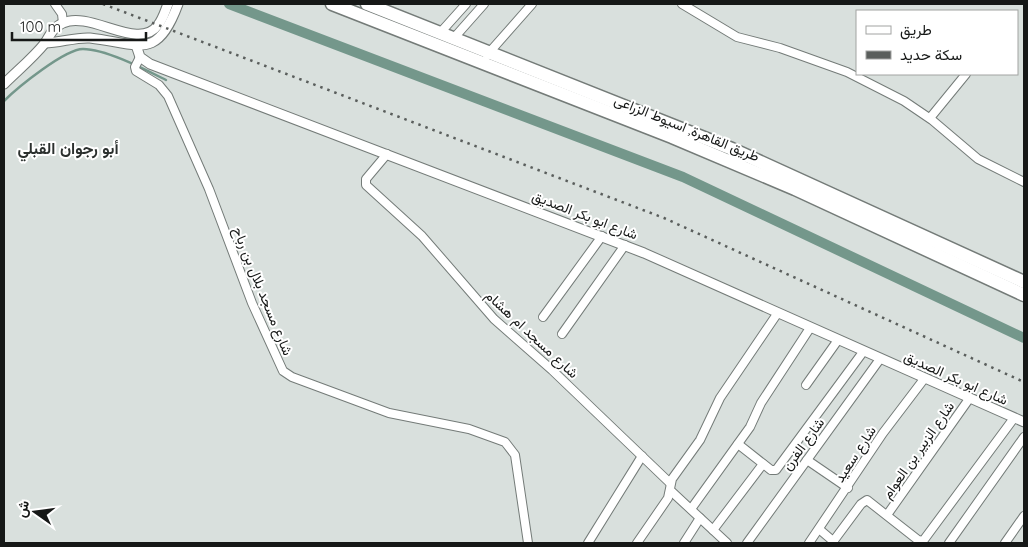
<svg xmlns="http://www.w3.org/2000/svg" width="1028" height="547" font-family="Quicksand,Vazirmatn,sans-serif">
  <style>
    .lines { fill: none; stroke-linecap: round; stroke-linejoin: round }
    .stream { stroke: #74978b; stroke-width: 2.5 }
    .canal { stroke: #74978b; stroke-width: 10 }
    .minor-casing { stroke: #747b78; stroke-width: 10 }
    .tertiary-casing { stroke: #747b78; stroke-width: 11 }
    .trunk-casing { stroke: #747b78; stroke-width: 15 }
    .minor { stroke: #fff; stroke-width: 8 }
    .tertiary { stroke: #fff; stroke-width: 9 }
    .trunk { stroke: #fff; stroke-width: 12 }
    .rail { stroke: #5a5e5c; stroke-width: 2.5; stroke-dasharray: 2.5 5; stroke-linecap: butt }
    .labels { text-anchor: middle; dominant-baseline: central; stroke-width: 4; stroke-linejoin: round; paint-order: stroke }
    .street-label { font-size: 14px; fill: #161817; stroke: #fff }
    .quarter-label { font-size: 16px; font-weight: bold; fill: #2b302e; stroke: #fff }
  </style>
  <rect width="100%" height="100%" fill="#d9e0dd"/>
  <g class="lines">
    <path class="stream" d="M4 101C18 87 65 49 83 49 106 49 146 70 166 80"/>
    <polyline class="canal" points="229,4 683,177 1024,338"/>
    <defs>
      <g id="minor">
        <polyline points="55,4 62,14 63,23"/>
        <polyline points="682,4 737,37 780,48 847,72 904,101 932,120 978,159 1024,182"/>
        <polyline points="440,33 466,4"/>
        <polyline points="453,39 484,4"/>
        <polyline points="487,55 532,4"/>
        <polyline points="140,57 135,67 136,71 159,85 168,96 209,189 252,303 283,371 292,377 389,413 469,429 505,442 515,455 528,543"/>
        <polyline points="930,118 966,74"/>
        <polyline points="387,154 366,179 366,185 422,236 494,319 552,370 670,483"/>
        <polyline points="543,317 602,236"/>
        <polyline points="562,334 625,245"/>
        <polyline points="806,385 838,340"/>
        <polyline points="738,444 771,470 776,470 863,352"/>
        <polyline points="807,460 848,488"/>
        <polyline points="671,491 727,543"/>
        <polyline points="691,509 750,427 761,403 810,328"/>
        <polyline points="887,515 969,399"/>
        <polyline points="819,529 833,541"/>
        <polyline points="713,530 763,464"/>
        <polyline points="588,543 642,456"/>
        <polyline points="637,543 668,498 672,479 700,440 720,398 777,314"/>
        <polyline points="684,543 700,518"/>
        <polyline points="747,543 880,359"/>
        <polyline points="809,543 883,433 924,379"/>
        <polyline points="832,543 861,504 867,500 918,540 923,541 1014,418"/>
        <polyline points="949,543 1024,437"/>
        <polyline points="1005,543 1024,516"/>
      </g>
      <g id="tertiary">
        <path d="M45 43C60 43 75 37 90 38 140 44 157 61 178 4"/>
        <polyline points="136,45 140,57 150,64 644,253 1024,422"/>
        <path d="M4 84C17 71 33 58 45 43 50 35 53 27 63 23 90 10 139 52 158 25 163 19 165 11 168 4"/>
      </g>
      <g id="trunk">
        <polyline points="332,4 672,137 795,189 1024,295"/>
        <polyline points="367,4 732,149 1024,282"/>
      </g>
    </defs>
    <use href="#minor" class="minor-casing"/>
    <use href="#tertiary" class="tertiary-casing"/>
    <use href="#trunk" class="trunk-casing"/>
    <use href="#minor" class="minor"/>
    <use href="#tertiary" class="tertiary"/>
    <use href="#trunk" class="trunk"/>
    <polyline class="rail" points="103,4 664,218 1024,382"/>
  </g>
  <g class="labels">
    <g class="street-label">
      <text transform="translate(687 128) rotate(22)">طريق القاهرة, اسيوط الزراعى</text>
      <text transform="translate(585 215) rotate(21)">شارع ابو بكر الصديق</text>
      <text transform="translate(263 291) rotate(68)">شارع مسجد بلال بن رباح</text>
      <text transform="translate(532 334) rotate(43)">شارع مسجد ام هشام</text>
      <text transform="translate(956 378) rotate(24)">شارع ابو بكر الصديق</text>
      <text transform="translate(803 444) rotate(-54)">شارع الفرن</text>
      <text transform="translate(918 450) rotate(-55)">شارع الزبير بن العوام</text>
      <text transform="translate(855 454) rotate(-57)">شارع سعيد</text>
    </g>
    <g class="quarter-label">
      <text x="68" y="148">أبو رجوان القبلي</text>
    </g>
  </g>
  <rect width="1028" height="547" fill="none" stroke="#161817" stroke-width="10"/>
  <rect x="856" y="10" width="162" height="65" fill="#ffffff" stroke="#a2a3a2"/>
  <rect x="866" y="26" width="25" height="8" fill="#ffffff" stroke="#a2a3a2"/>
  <text x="900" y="35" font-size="15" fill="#161817">طريق</text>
  <rect x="866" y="51" width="25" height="8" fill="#5a5e5c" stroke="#a2a3a2"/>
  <text x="900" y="60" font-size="15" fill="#161817">سكة حديد</text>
  <g transform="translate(35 512) rotate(284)" stroke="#ffffff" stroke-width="4" paint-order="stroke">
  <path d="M0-4L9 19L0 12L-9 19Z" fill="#161817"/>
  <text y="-8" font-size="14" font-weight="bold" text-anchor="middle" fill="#161817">ش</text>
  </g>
  <path d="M12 32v8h134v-8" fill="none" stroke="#161817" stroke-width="2.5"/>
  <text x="20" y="32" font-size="15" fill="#161817" stroke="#ffffff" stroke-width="4" paint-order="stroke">100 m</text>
</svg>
